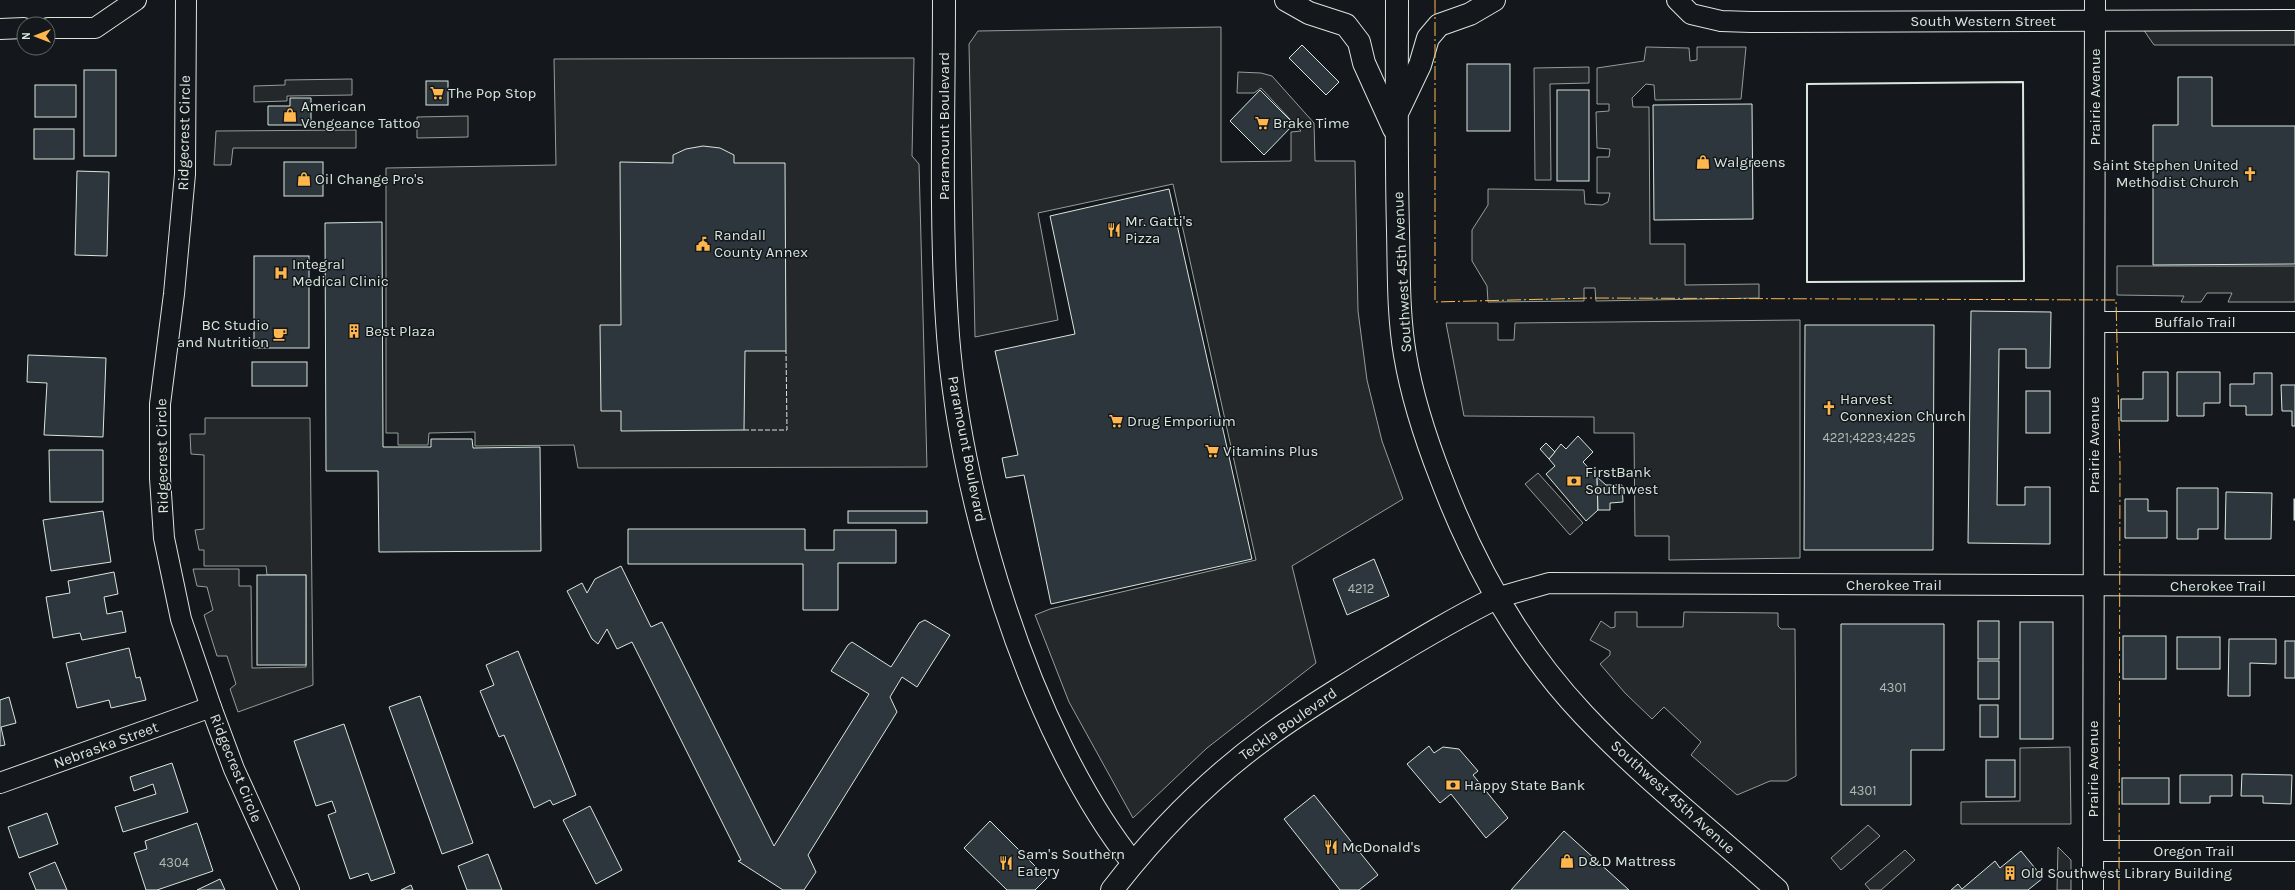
<svg xmlns="http://www.w3.org/2000/svg" width="2295" height="890" font-family="Karla,sans-serif">
  <style>
    .parking { fill: #24282b; stroke: #939e99 }
    .building { fill: #2c363c; stroke: #d8e6dc }
    .lines { fill: none; stroke-linecap: round; stroke-linejoin: round }
    .minor-casing { stroke: #d8e6dc; stroke-width: 22 }
    .major-casing { stroke: #d8e6dc; stroke-width: 24 }
    .minor { stroke: #14181c; stroke-width: 20 }
    .major { stroke: #14181c; stroke-width: 22 }
    .fence { stroke: #d8e6dc; stroke-width: 1; stroke-dasharray: 5 2; stroke-linecap: butt }
    .wall { stroke: #d8e6dc; stroke-width: 2 }
    .power { stroke: #ffb74d; stroke-width: 1; stroke-dasharray: 14 3 2 3; stroke-linecap: butt }
    .labels { text-anchor: middle; dominant-baseline: central; stroke-width: 3; stroke-linejoin: round; paint-order: stroke }
    .number-label { font-size: 13px; fill: #adbab4 }
    .street-label { font-size: 15px; fill: #d8e6dc; stroke: #14181c }
    .poi-label { font-size: 15px; fill: #d8e6dc; stroke: #14181c; text-anchor: start }
  </style>
  <rect width="100%" height="100%" fill="#14181c"/>
  <g class="parking">
    <polygon points="1221,27 1221,162 1291,161 1291,132 1301,131 1261,88 1254,93 1237,93 1238,72 1261,73 1272,76 1314,123 1315,161 1355,161 1358,311 1367,380 1382,441 1403,499 1292,566 1316,663 1207,748 1133,818 1069,702 1035,615 1050,609 1256,560 1173,184 1038,213 1058,320 975,337 969,44 978,31"/>
    <polygon points="2143,29 2295,29 2295,45 2154,45"/>
    <polygon points="1646,47 1689,48 1690,61 1697,60 1697,47 1746,47 1741,99 1655,100 1654,85 1646,84 1632,98 1633,107 1649,107 1650,244 1685,244 1685,285 1759,284 1759,298 1596,301 1595,288 1584,288 1584,301 1488,302 1487,286 1472,261 1472,230 1488,205 1488,189 1584,190 1585,204 1602,205 1608,202 1610,193 1597,193 1597,157 1609,157 1610,149 1597,148 1596,112 1609,111 1609,104 1597,104 1597,68 1644,61"/>
    <polygon points="914,58 912,156 919,164 927,467 578,468 574,445 475,446 475,432 429,433 428,445 398,445 398,433 386,433 386,168 556,165 554,59"/>
    <polygon points="1589,67 1589,83 1550,84 1551,180 1535,180 1534,68"/>
    <polygon points="352,79 352,95 287,96 287,101 254,102 254,86 285,85 285,80"/>
    <polygon points="468,116 468,137 417,138 417,117"/>
    <polygon points="356,130 356,148 233,148 231,165 214,165 216,131"/>
    <polygon points="2117,266 2295,266 2295,302 2228,302 2232,293 2207,293 2201,302 2181,302 2184,296 2117,295"/>
    <polygon points="1800,320 1800,558 1669,560 1669,536 1635,536 1634,433 1594,433 1594,417 1464,416 1446,323 1498,323 1498,340 1514,340 1515,323"/>
    <polygon points="205,418 310,418 313,685 238,712 230,689 236,684 227,656 217,656 204,615 213,610 207,587 197,586 193,569 239,569 239,586 251,586 252,668 306,667 306,575 267,575 266,566 204,566 204,550 199,550 195,530 204,529 204,455 191,454 190,434 205,434"/>
    <polygon points="1538,473 1583,523 1570,535 1525,484"/>
    <polygon points="1615,612 1637,612 1637,627 1683,627 1684,612 1778,613 1778,626 1781,629 1795,629 1796,776 1787,781 1770,781 1737,795 1691,755 1701,742 1664,707 1652,719 1625,693 1600,664 1610,655 1610,651 1590,640 1601,621 1611,628 1615,627"/>
    <polygon points="2070,747 2071,824 1961,824 1961,802 2020,801 2020,748"/>
    <polygon points="1868,825 1880,836 1841,870 1831,858"/>
    <polygon points="2058,847 2071,860 2071,890 2057,890"/>
    <polygon points="1905,850 1915,860 1881,890 1870,890 1865,884"/>
  </g>
  <g class="building">
    <polygon points="1302,45 1339,82 1326,95 1289,58"/>
    <rect x="1467" y="64" width="43" height="67"/>
    <rect x="84" y="70" width="32" height="86"/>
    <polygon points="2178,77 2212,77 2212,126 2295,126 2295,264 2153,265 2153,125 2178,125"/>
    <rect x="426" y="81" width="22" height="24"/>
    <rect x="35" y="85" width="41" height="32"/>
    <polygon points="1260,90 1294,124 1264,155 1230,121"/>
    <rect x="1557" y="90" width="32" height="91"/>
    <polygon points="290,98 311,98 311,125 268,125 268,106 290,106"/>
    <polygon points="1752,104 1753,219 1654,220 1653,105"/>
    <rect x="34" y="129" width="40" height="30"/>
    <polygon points="703,146 720,148 734,155 734,163 785,163 786,351 745,351 744,430 621,431 621,411 601,411 600,325 621,325 620,162 673,163 673,155 686,149"/>
    <rect x="284" y="162" width="39" height="34"/>
    <polygon points="77,171 109,172 107,256 75,255"/>
    <polygon points="1169,189 1252,559 1051,604 1024,475 1006,478 1002,458 1018,455 995,351 1075,334 1050,216"/>
    <polygon points="382,222 383,447 431,447 431,439 472,439 473,448 540,447 541,551 379,552 378,471 326,471 325,223"/>
    <rect x="254" y="256" width="55" height="92"/>
    <polygon points="1971,311 2051,312 2050,368 2026,368 2026,349 1999,349 1997,505 2025,505 2025,487 2050,487 2050,544 1968,543"/>
    <polygon points="1805,325 1934,325 1933,550 1804,550"/>
    <polygon points="28,355 106,358 103,437 44,435 47,383 27,382"/>
    <rect x="252" y="362" width="55" height="24"/>
    <polygon points="2143,372 2168,372 2168,421 2121,421 2121,399 2143,399"/>
    <polygon points="2177,372 2220,372 2220,403 2204,403 2204,416 2177,416"/>
    <polygon points="2254,373 2272,373 2272,415 2246,415 2246,406 2230,406 2230,384 2254,384"/>
    <polygon points="2281,385 2295,385 2295,426 2292,426 2292,411 2282,411"/>
    <rect x="2026" y="391" width="24" height="42"/>
    <polygon points="1578,436 1593,452 1583,462 1597,477 1598,510 1586,521 1546,474 1555,466 1549,459 1561,444 1566,449"/>
    <polygon points="1546,443 1555,452 1549,459 1540,449"/>
    <polygon points="49,450 103,450 103,502 50,502"/>
    <polygon points="1597,477 1606,485 1622,485 1623,502 1610,503 1610,510 1598,510"/>
    <polygon points="2177,488 2218,488 2218,529 2198,529 2198,539 2177,539"/>
    <polygon points="2226,492 2272,493 2271,539 2225,539"/>
    <polygon points="2125,499 2148,499 2148,511 2167,511 2167,538 2125,538"/>
    <rect x="2294" y="499" width="1" height="21"/>
    <polygon points="103,511 111,562 51,571 43,520"/>
    <rect x="848" y="511" width="79" height="12"/>
    <polygon points="628,529 805,529 805,550 834,550 834,530 896,530 896,563 838,563 838,610 803,610 803,564 628,564"/>
    <polygon points="1374,559 1389,596 1347,615 1333,579"/>
    <polygon points="621,566 651,627 662,622 774,846 869,694 831,671 848,645 852,642 891,667 919,623 925,620 950,635 917,687 902,677 890,697 897,712 808,855 816,872 804,890 783,890 738,861 741,860 632,642 617,649 607,629 598,644 592,639 567,591 582,583 587,593 595,579"/>
    <polygon points="114,572 118,594 104,597 107,614 122,611 126,632 82,640 80,633 53,638 46,597 70,593 68,581"/>
    <rect x="257" y="575" width="49" height="90"/>
    <rect x="1978" y="621" width="21" height="38"/>
    <rect x="2020" y="622" width="33" height="117"/>
    <polygon points="1841,624 1944,624 1944,750 1911,750 1911,805 1841,805"/>
    <rect x="2123" y="636" width="43" height="43"/>
    <rect x="2177" y="637" width="43" height="32"/>
    <polygon points="2229,639 2276,639 2276,664 2250,663 2250,696 2228,696"/>
    <rect x="2285" y="641" width="10" height="37"/>
    <polygon points="129,648 136,678 140,677 146,700 111,708 109,700 77,708 66,663"/>
    <polygon points="518,651 576,795 553,805 550,800 534,808 504,735 499,737 480,691 494,685 486,665"/>
    <rect x="1978" y="661" width="21" height="38"/>
    <polygon points="420,696 473,843 442,854 389,707"/>
    <polygon points="9,697 16,723 1,727 5,745 0,746 0,700"/>
    <rect x="1980" y="705" width="18" height="32"/>
    <polygon points="344,724 395,873 371,881 368,873 350,879 328,815 336,812 332,801 316,806 294,741"/>
    <polygon points="1429,746 1434,753 1443,747 1459,749 1478,771 1473,775 1508,818 1486,838 1451,794 1440,803 1407,764"/>
    <rect x="1986" y="760" width="29" height="37"/>
    <polygon points="172,763 188,812 123,832 115,807 156,794 153,784 134,791 130,777"/>
    <polygon points="2242,774 2292,775 2291,804 2263,803 2263,796 2241,796"/>
    <polygon points="2180,775 2232,775 2232,796 2210,796 2210,803 2180,803"/>
    <rect x="2122" y="778" width="47" height="26"/>
    <polygon points="1314,795 1378,875 1359,890 1340,890 1284,819"/>
    <polygon points="590,806 622,870 596,884 563,820"/>
    <polygon points="47,813 58,844 19,858 8,827"/>
    <polygon points="990,821 1047,878 1035,890 1007,890 964,848"/>
    <polygon points="197,823 213,871 157,890 146,890 134,853 147,849 145,841"/>
    <polygon points="1564,831 1629,890 1511,890"/>
    <polygon points="2021,851 2043,878 2028,890 1951,890 1958,884 1962,889 1995,861 2000,868"/>
    <polygon points="488,854 502,890 467,890 458,866"/>
    <polygon points="55,862 67,890 36,890 29,873"/>
    <polygon points="220,879 225,890 197,890"/>
    <polygon points="411,885 413,890 401,890"/>
  </g>
  <g class="lines">
    <defs>
      <g id="minor">
        <polyline points="186,0 185,174 174,294 160,404 160,478 164,538 181,619 211,707 234,769 289,890"/>
        <polyline points="1677,0 1691,14 1721,21 1751,22 2295,20"/>
        <polyline points="48,28 95,28 136,0"/>
        <polyline points="0,29 24,28"/>
        <polyline points="2095,322 2295,322"/>
        <polyline points="1496,598 1549,583 2295,586"/>
        <polyline points="0,783 211,707"/>
        <polyline points="2093,851 2295,851"/>
        <polyline points="2093,890 2095,0"/>
      </g>
      <g id="major">
        <path d="M944 0C944 107 940 215 947 321 957 489 1028 731 1133 863"/>
        <polyline points="1286,0 1309,13 1346,25 1359,42 1364,63 1394,129"/>
        <path d="M1397 0C1397 77 1396 154 1398 231 1399 272 1398 314 1405 355 1412 397 1425 437 1441 478 1474 565 1518 645 1583 714 1643 778 1712 831 1777 890"/>
        <polyline points="1399,109 1420,65 1428,38 1439,25 1470,14 1494,0"/>
        <path d="M1112 890C1156 833 1209 779 1267 737 1299 713 1333 693 1366 672 1409 646 1451 620 1496 598"/>
      </g>
    </defs>
    <use href="#minor" class="minor-casing"/>
    <use href="#major" class="major-casing"/>
    <use href="#minor" class="minor"/>
    <use href="#major" class="major"/>
    <polyline class="fence" points="744,430 787,430 786,351"/>
    <polygon class="wall" points="2023,82 2024,281 1807,282 1807,84"/>
    <polyline class="power" points="1435,0 1435,302 1591,298 2116,300 2120,465 2119,890"/>
  </g>
  <defs>
    <symbol id="supermarket-bare" viewBox="-9 -9 18 18"><path d="M-6-5.5h2.5l.6 2H6L4.5 2H-2.5L-4.4-4H-6ZM-1.5 3.2a1.3 1.3 0 1 0 .1 0ZM3 3.2a1.3 1.3 0 1 0 .1 0Z" fill="#ffb74d" stroke="#14181c" stroke-width="2.5" paint-order="stroke"/></symbol>
    <symbol id="shop-bare" viewBox="-9 -9 18 18"><path d="M-5-2.5h2.3a2.7 3.5 0 0 1 5.4 0H5L5.5 6h-11ZM-1.5-2.5h3a1.5 2.3 0 0 0-3 0Z" fill="#ffb74d" stroke="#14181c" stroke-width="2.5" paint-order="stroke"/></symbol>
    <symbol id="church-bare" viewBox="-9 -9 18 18"><path d="M-1.2-6h2.4v3.5h3.3v2.4h-3.3V6h-2.4V-.1h-3.3v-2.4h3.3Z" fill="#ffb74d" stroke="#14181c" stroke-width="2.5" paint-order="stroke"/></symbol>
    <symbol id="restaurant-bare" viewBox="-9 -9 18 18"><path d="M-5-6h1v4h1v-4h1v4h1v-4h1v5L-1.5 .5V6h-2V.5L-5-1ZM5-6V6H3V1.5H1.5Q1.5-4 5-6Z" fill="#ffb74d" stroke="#14181c" stroke-width="2.5" paint-order="stroke"/></symbol>
    <symbol id="civic-bare" viewBox="-9 -9 18 18"><path d="M-.6-6.5H3V-4.5H.6V-3L4-1V1h2V6H-6V1h2V-1L-.6-3ZM-1.2 2.5V6h2.4V2.5Z" fill="#ffb74d" stroke="#14181c" stroke-width="2.5" paint-order="stroke"/></symbol>
    <symbol id="hospital-bare" viewBox="-9 -9 18 18"><path d="M-5-5h3v3.5h4V-5h3V5h-3V1.5h-4V5h-3Z" fill="#ffb74d" stroke="#14181c" stroke-width="2.5" paint-order="stroke"/></symbol>
    <symbol id="building-bare" viewBox="-9 -9 18 18"><path d="M-4-6H4V6H1V3H-1V6H-4ZM-2.5-4.3h1.7v1.8h-1.7ZM.8-4.3h1.7v1.8H.8ZM-2.5-1h1.7V.8h-1.7ZM.8-1h1.7V.8H.8Z" fill="#ffb74d" stroke="#14181c" stroke-width="2.5" paint-order="stroke"/></symbol>
    <symbol id="cafe-bare" viewBox="-9 -9 18 18"><path d="M-5.5-4.5H6V0H3Q3 3.5 0 3.5H-2.5Q-5.5 3.5-5.5 0ZM3-3.2v2h1.7v-2ZM-6 4.5H4V6H-6Z" fill="#ffb74d" stroke="#14181c" stroke-width="2.5" paint-order="stroke"/></symbol>
    <symbol id="bank-bare" viewBox="-9 -9 18 18"><path d="M-6-4H6V4H-6ZM0-2.3a2.3 2.3 0 1 0 0 4.6a2.3 2.3 0 1 0 0-4.6Z" fill="#ffb74d" stroke="#14181c" stroke-width="2.5" paint-order="stroke"/></symbol>
  </defs>
  <g fill-rule="evenodd">
    <use href="#supermarket-bare" x="427" y="83" width="20" height="20"/>
    <use href="#shop-bare" x="280" y="105" width="20" height="20"/>
    <use href="#supermarket-bare" x="1252" y="113" width="20" height="20"/>
    <use href="#shop-bare" x="1693" y="152" width="20" height="20"/>
    <use href="#church-bare" x="2240" y="164" width="20" height="20"/>
    <use href="#shop-bare" x="294" y="169" width="20" height="20"/>
    <use href="#restaurant-bare" x="1104" y="220" width="20" height="20"/>
    <use href="#civic-bare" x="693" y="234" width="20" height="20"/>
    <use href="#hospital-bare" x="271" y="263" width="20" height="20"/>
    <use href="#building-bare" x="344" y="321" width="20" height="20"/>
    <use href="#cafe-bare" x="270" y="324" width="20" height="20"/>
    <use href="#church-bare" x="1819" y="398" width="20" height="20"/>
    <use href="#supermarket-bare" x="1106" y="411" width="20" height="20"/>
    <use href="#supermarket-bare" x="1202" y="441" width="20" height="20"/>
    <use href="#bank-bare" x="1564" y="471" width="20" height="20"/>
    <use href="#bank-bare" x="1443" y="775" width="20" height="20"/>
    <use href="#restaurant-bare" x="1321" y="837" width="20" height="20"/>
    <use href="#shop-bare" x="1557" y="851" width="20" height="20"/>
    <use href="#restaurant-bare" x="996" y="853" width="20" height="20"/>
    <use href="#building-bare" x="2000" y="863" width="20" height="20"/>
  </g>
  <g class="labels">
    <g class="number-label">
      <text x="1869" y="437">4221;4223;4225</text>
      <text x="1361" y="588">4212</text>
      <text x="1893" y="687">4301</text>
      <text x="1863" y="790">4301</text>
      <text x="174" y="862">4304</text>
    </g>
    <g class="street-label">
      <text x="1983" y="21">South Western Street</text>
      <text transform="translate(2095 97) rotate(-90)">Prairie Avenue</text>
      <text transform="translate(944 126) rotate(-90)">Paramount Boulevard</text>
      <text transform="translate(184 133) rotate(-89)">Ridgecrest Circle</text>
      <text transform="translate(1402 272) rotate(-93)">Southwest 45th Avenue</text>
      <text x="2195" y="322">Buffalo Trail</text>
      <text transform="translate(2094 445) rotate(-90)">Prairie Avenue</text>
      <text transform="translate(967 449) rotate(79)">Paramount Boulevard</text>
      <text transform="translate(162 456) rotate(-91)">Ridgecrest Circle</text>
      <text x="1894" y="585">Cherokee Trail</text>
      <text x="2218" y="586">Cherokee Trail</text>
      <text transform="translate(1288 724) rotate(-35)">Teckla Boulevard</text>
      <text transform="translate(106 745) rotate(-20)">Nebraska Street</text>
      <text transform="translate(236 768) rotate(68)">Ridgecrest Circle</text>
      <text transform="translate(2093 769) rotate(-90)">Prairie Avenue</text>
      <text transform="translate(1673 797) rotate(42)">Southwest 45th Avenue</text>
      <text x="2194" y="851">Oregon Trail</text>
    </g>
    <g class="poi-label">
      <text x="448" y="93">The Pop Stop</text>
      <text x="301" y="106">American<tspan x="301" dy="17">Vengeance Tattoo</tspan></text>
      <text x="1273" y="123">Brake Time</text>
      <text x="1714" y="162">Walgreens</text>
      <text x="2239" y="165" text-anchor="end">Saint Stephen United<tspan x="2239" dy="17">Methodist Church</tspan></text>
      <text x="315" y="179">Oil Change Pro's</text>
      <text x="1125" y="221">Mr. Gatti's<tspan x="1125" dy="17">Pizza</tspan></text>
      <text x="714" y="235">Randall<tspan x="714" dy="17">County Annex</tspan></text>
      <text x="292" y="264">Integral<tspan x="292" dy="17">Medical Clinic</tspan></text>
      <text x="269" y="325" text-anchor="end">BC Studio<tspan x="269" dy="17">and Nutrition</tspan></text>
      <text x="365" y="331">Best Plaza</text>
      <text x="1840" y="399">Harvest<tspan x="1840" dy="17">Connexion Church</tspan></text>
      <text x="1127" y="421">Drug Emporium</text>
      <text x="1223" y="451">Vitamins Plus</text>
      <text x="1585" y="472">FirstBank<tspan x="1585" dy="17">Southwest</tspan></text>
      <text x="1464" y="785">Happy State Bank</text>
      <text x="1342" y="847">McDonald's</text>
      <text x="1017" y="854">Sam's Southern<tspan x="1017" dy="17">Eatery</tspan></text>
      <text x="1578" y="861">D&amp;D Mattress</text>
      <text x="2021" y="873">Old Southwest Library Building</text>
    </g>
  </g>
  <g transform="translate(36 36) rotate(270)"><circle r="19" fill="#14181c" stroke="#626a69"/>
  <path d="M0-3L7 15L0 10L-7 15Z" fill="#ffb74d"/>
  <text y="-6" font-size="11" font-weight="bold" text-anchor="middle" fill="#d8e6dc">N</text>
  </g>
</svg>
